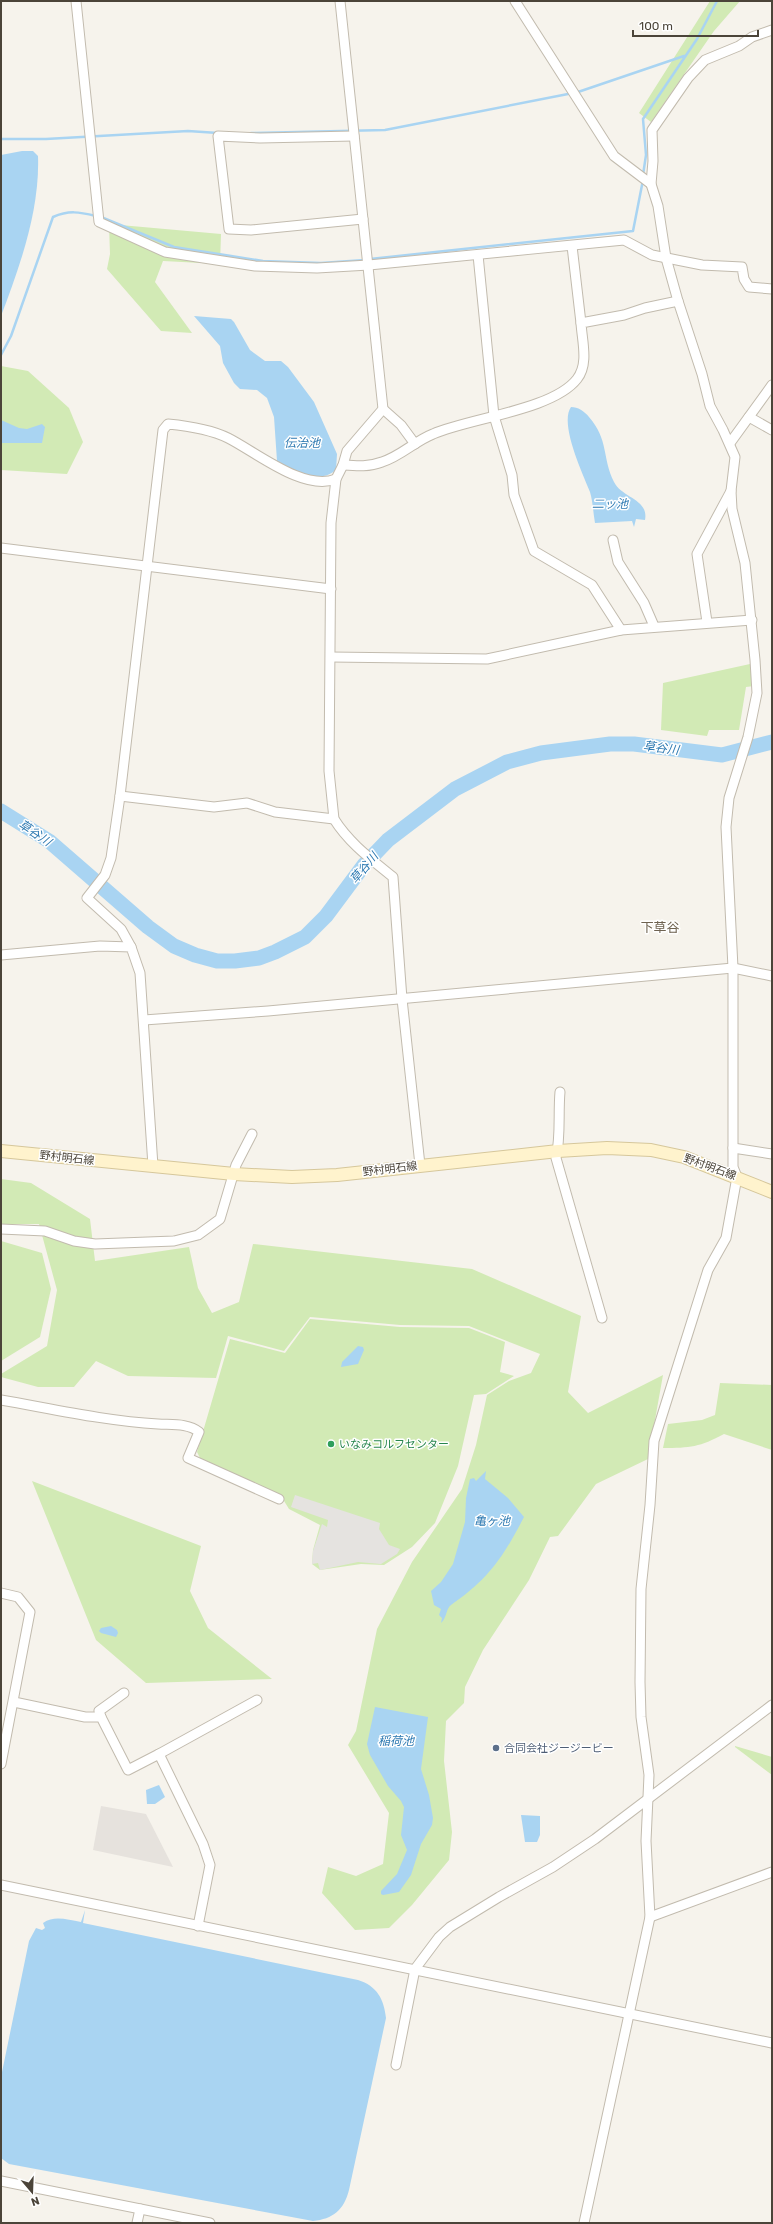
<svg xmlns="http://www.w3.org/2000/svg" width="773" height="2224" font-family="Rubik,'Noto Sans JP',sans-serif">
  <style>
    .industrial { fill: #e6e2dd }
    .green { fill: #d2eab5 }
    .parking { fill: #e5e3e0 }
    .water { fill: #a9d4f2 }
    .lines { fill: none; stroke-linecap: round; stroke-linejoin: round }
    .stream { stroke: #a9d4f2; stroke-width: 2.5 }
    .river { stroke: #a9d4f2; stroke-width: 15 }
    .minor-casing { stroke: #c2bbae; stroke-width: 11 }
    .secondary-casing { stroke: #d6c79b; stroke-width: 14 }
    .minor { stroke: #fff; stroke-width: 9 }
    .secondary { stroke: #fff3cd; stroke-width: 12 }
    .leisure-dot { fill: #2e9e5b; stroke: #fff; stroke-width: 1.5 }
    .service-dot { fill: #5c6f8a; stroke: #fff; stroke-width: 1.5 }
    .labels { text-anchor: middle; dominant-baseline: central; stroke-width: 3; stroke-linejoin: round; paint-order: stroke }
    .street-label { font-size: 11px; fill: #4b4439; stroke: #fff }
    .leisure-label { font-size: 11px; fill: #27864d; stroke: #fff; text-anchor: start }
    .service-label { font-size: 11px; fill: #4e5e75; stroke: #fff; text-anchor: start }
    .water-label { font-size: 12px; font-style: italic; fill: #2e7ab2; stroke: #fff }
    .quarter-label { font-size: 13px; fill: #6e6250; stroke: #fff }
  </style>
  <rect width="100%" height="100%" fill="#f6f3ec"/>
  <polygon class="industrial" points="101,1806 146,1814 173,1867 93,1850"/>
  <g class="green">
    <polygon points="710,1 740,1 714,31 651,122 639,113"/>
    <polygon points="109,224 221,234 220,264 163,261 155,282 192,333 161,331 107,269 110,254"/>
    <polygon points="1,366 28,371 69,408 83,442 67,474 1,470"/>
    <polygon points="750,664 754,686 746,687 739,730 709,730 707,736 661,730 663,683"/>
    <polygon points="1,1179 31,1183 90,1219 95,1261 189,1247 198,1288 212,1313 239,1302 253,1244 472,1269 581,1316 568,1392 588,1413 663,1375 648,1459 596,1484 558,1536 550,1537 529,1580 483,1650 465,1687 464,1703 446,1721 444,1761 452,1832 449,1860 412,1905 389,1928 355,1930 322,1893 328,1867 356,1876 383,1864 389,1813 348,1745 356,1731 377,1629 412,1562 462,1489 476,1445 487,1395 509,1381 531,1373 540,1354 469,1326 400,1325 310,1317 284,1351 228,1336 216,1378 128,1376 96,1361 74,1387 38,1387 1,1377 1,1374 47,1346 57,1290 39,1224 1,1224"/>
    <polygon points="1,1241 42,1253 51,1289 40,1337 1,1361"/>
    <polygon points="310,1319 400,1327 469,1328 505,1342 500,1372 514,1376 486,1394 474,1395 458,1466 435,1523 412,1547 384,1565 361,1564 320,1570 312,1564 313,1550 320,1525 289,1509 281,1496 201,1460 197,1452 230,1339 285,1353"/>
    <path d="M720 1383 772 1385V1450L724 1434C700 1447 690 1448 663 1448L668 1424 702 1420 715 1415Z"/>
    <polygon points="32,1481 201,1546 190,1591 208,1628 272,1679 146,1683 96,1640"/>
    <polygon points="735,1746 772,1757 772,1775 735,1747"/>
  </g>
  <polygon class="parking" points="295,1495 380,1523 379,1529 389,1545 400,1549 397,1554 381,1564 358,1562 320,1570 318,1563 312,1564 313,1551 322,1524 327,1527 328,1520 291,1507"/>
  <g class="water">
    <path d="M22 151H33L38 156C40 210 20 266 1 316V155Z"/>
    <path d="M194 316 231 319 234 322 250 350 265 361H281L288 367 314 402 337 454 336 470C317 485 295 473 277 461L274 417 267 398 257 390 240 389 234 383 223 363 220 346Z"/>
    <path d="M571 407C578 407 584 411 589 417 609 440 602 458 614 482 622 498 649 499 645 520L636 519 634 527 632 521 595 523C593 512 593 502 590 492 583 474 559 424 571 407Z"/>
    <polygon points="1,420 19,428 27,429 42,424 45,427 42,443 1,443"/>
    <polygon points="358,1346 363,1347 364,1350 358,1364 341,1367 342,1362"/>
    <path d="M486 1471 485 1479 508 1498 524 1517C504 1556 488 1580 451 1605 446 1608 447 1618 441 1623L442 1618 439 1615 441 1609 434 1605 431 1591 441 1582 453 1564 465 1522 466 1498 470 1479 474 1478 476 1481Z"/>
    <polygon points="111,1626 117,1630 118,1633 116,1637 101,1633 99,1631 101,1628"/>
    <polygon points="375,1707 428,1717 421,1769 429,1795 433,1818 432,1825 421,1844 411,1875 399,1892 383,1895 381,1894 381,1891 397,1874 407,1850 401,1835 404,1807 401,1801 388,1786 370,1755 367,1744"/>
    <polygon points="159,1785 165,1797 155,1804 147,1804 146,1790"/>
    <polygon points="521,1815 540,1816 540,1835 537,1842 525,1842"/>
    <path d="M85 1910 83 1923 358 1980C377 1986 384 1999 386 2018L349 2190C344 2210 333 2219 313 2221L9 2164 1 2158V2077L29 1941 36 1928 42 1930 45 1928 43 1923C55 1915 67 1920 81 1922Z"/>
  </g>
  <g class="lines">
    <g class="stream">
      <polyline points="578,92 684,56"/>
      <polyline points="251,133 385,130 568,94"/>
      <polyline points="1,139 46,139 188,131 218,133"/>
      <polyline points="643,175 646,155 643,119 697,39 717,1"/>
      <polyline points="101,217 174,247 263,261 321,263 365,260"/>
      <polyline points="370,259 633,231 643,180"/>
      <path d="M1 355 11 336 53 217C69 210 79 212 96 216"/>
    </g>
    <polyline class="river" points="1,811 49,841 148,927 174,946 195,955 217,961 235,961 259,958 275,952 305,937 326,916 364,865 388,840 455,789 507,762 541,753 610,744 634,744 722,755 772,742"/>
    <defs>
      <g id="minor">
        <polyline points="76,1 99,222 165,252 255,266 317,268 369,265 624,240 652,255 702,265 742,267 744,279 749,287 772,289"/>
        <path d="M340 1 383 409 347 451 343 465 336 479 331 523 329 771 334 819C349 843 371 859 393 877L402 999 420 1165"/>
        <polyline points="515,1 614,156 651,184"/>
        <polyline points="354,136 260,138 218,136 229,229 251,230 363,219"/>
        <polyline points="572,246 581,323"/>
        <polyline points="478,255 494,416 512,475 514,495 534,551 592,585 621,630"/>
        <polyline points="383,409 401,425 415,444"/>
        <polyline points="749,417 772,430"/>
        <polyline points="730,443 772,385"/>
        <path d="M343 465C357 466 369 467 382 462 401 456 415 441 433 434 470 418 553 410 577 379 589 364 582 341 581 323L624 315 645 308 678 301"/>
        <polyline points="613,540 618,562 644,603 654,626"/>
        <polyline points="1,548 331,589"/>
        <polyline points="707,622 697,554 731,491"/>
        <polyline points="331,657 487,659 621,630 752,620"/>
        <polyline points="120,796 214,807 247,803 275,812 334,819"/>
        <path d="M131 947 121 929 87 898 105 875 111 858 120 796 163 430 168 424C188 426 210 429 228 438 256 452 304 492 336 479"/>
        <polyline points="1,955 100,946 131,947 140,973 153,1166"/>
        <polyline points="144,1020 268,1011 733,968 772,976"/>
        <path d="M560 1092C558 1114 561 1136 556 1158L602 1318"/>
        <polyline points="733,1148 772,1154"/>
        <polyline points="1,1229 45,1231 74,1241 95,1244 174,1241 198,1235 220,1219 236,1165 252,1134"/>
        <path d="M1 1400C53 1409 105 1421 158 1424 171 1425 188 1423 199 1432L188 1458 279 1499"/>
        <polyline points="1,1593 18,1597 30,1612 1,1764"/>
        <polyline points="14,1702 85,1717 101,1717 128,1770 159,1754 203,1844 210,1865 198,1926"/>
        <polyline points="101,1717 99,1711 124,1693"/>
        <polyline points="159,1754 257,1700"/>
        <polyline points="1,1885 772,2043"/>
        <polyline points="650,1917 772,1872"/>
        <polyline points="396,2065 415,1969 439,1937 450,1927 499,1897 553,1867 595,1839 772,1705"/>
        <polyline points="1,2181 210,2223"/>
        <polyline points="137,2223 140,2209"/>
        <polyline points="584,2223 650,1917 646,1841 649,1775 641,1717 640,1682 641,1589 650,1505 654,1441 708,1270 726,1238 737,1177 733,1167 733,968 726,827 729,798 748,737 757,693 755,660 745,563 732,509 731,491 735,457 723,430 710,406 702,374 678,301 666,258 658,206 651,184 653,161 652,130 688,78 705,60 739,46 752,37 772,30"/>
      </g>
      <polyline id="secondary" points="1,1151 234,1174 292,1177 337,1175 558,1151 607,1148 651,1150 684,1157 772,1192"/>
    </defs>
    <use href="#minor" class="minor-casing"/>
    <use href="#secondary" class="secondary-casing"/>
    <use href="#minor" class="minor"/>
    <use href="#secondary" class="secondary"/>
  </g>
  <circle class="leisure-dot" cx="331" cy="1444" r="4"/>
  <circle class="service-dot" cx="496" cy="1748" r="4"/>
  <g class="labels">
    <g class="street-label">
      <text transform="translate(67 1158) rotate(6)">野村明石線</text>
      <text transform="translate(710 1167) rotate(20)">野村明石線</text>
      <text transform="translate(390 1169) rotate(-7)">野村明石線</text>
    </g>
    <g class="leisure-label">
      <text x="339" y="1444">いなみコルフセンター</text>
    </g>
    <g class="service-label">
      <text x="504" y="1748">合同会社ジージービー</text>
    </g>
    <g class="water-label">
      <text x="302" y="443">伝治池</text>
      <text x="610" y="504">二ッ池</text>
      <text transform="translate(661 748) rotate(7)">草谷川</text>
      <text transform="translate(35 833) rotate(34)">草谷川</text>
      <text transform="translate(364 868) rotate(-50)">草谷川</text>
      <text x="492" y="1521">亀ヶ池</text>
      <text x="396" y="1741">稲荷池</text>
    </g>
    <g class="quarter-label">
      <text x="660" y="927">下草谷</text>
    </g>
  </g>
  <rect width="773" height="2224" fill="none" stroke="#4b4439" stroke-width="4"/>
  <g transform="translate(32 2192) rotate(161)" stroke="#ffffff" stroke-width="3" paint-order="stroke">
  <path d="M0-3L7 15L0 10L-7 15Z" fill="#4b4439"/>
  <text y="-6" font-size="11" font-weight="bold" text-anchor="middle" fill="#4b4439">N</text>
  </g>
  <path d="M633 30v6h125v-6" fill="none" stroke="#4b4439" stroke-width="2"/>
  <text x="639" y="30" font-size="12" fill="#4b4439" stroke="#ffffff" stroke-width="3" paint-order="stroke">100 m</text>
</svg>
